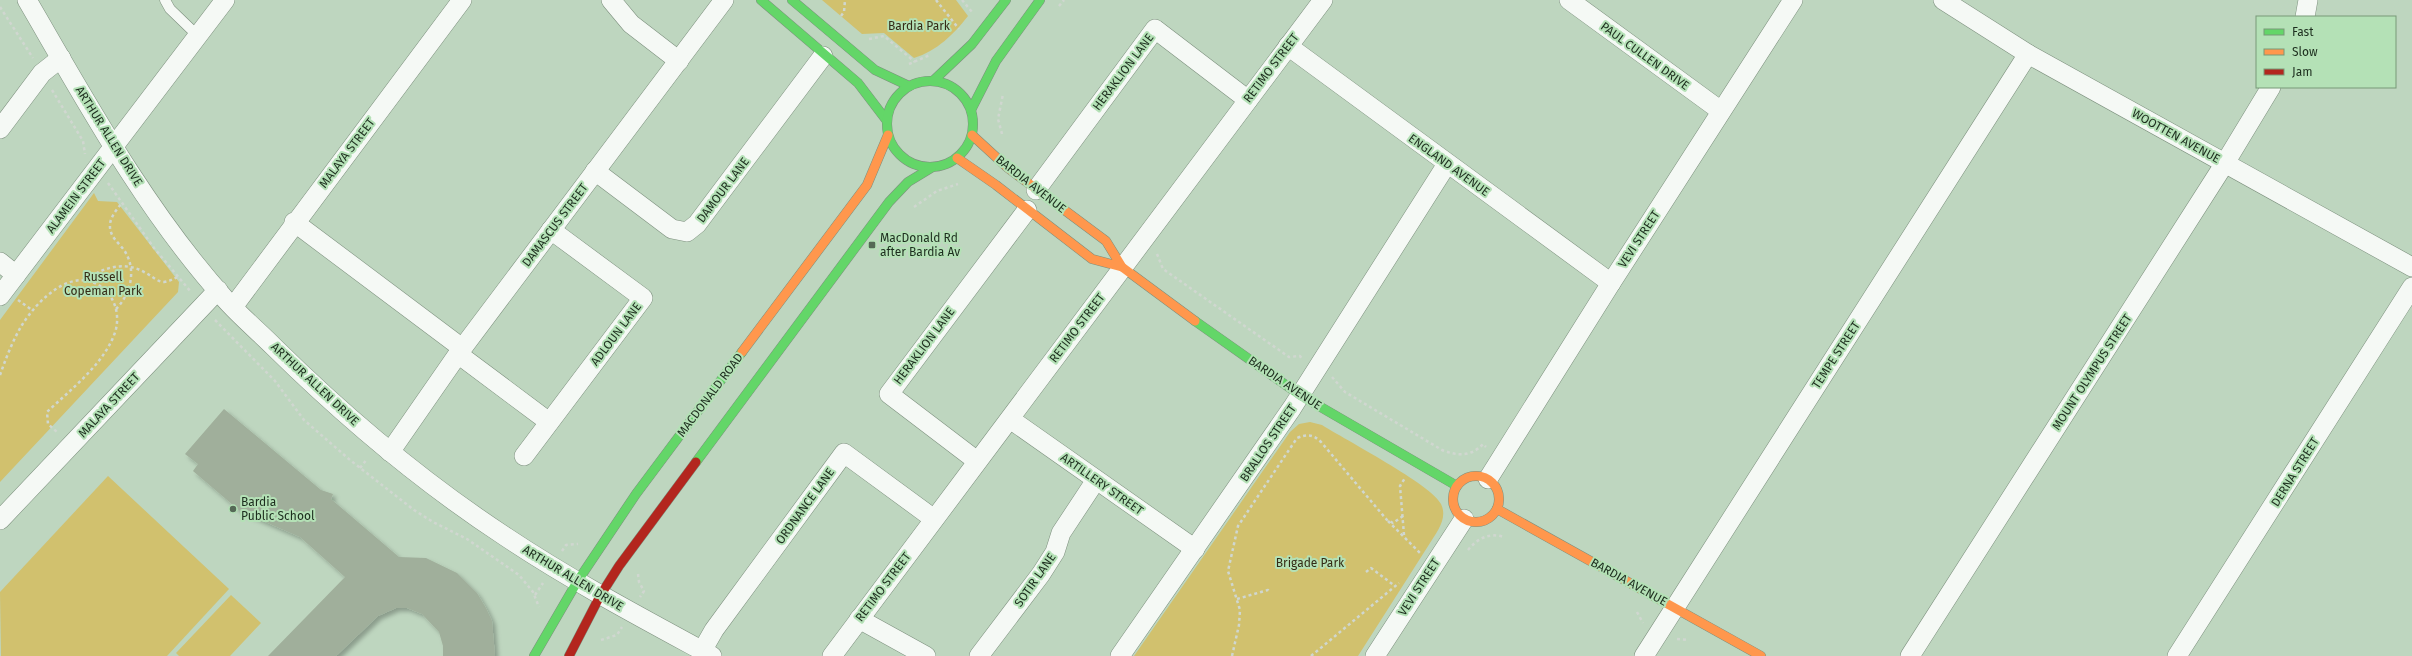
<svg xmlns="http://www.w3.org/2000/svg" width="2412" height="656" font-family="'Fira Sans',sans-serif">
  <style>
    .green { fill: #d1c16e }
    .building { fill: #a0af9b; filter: url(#shadow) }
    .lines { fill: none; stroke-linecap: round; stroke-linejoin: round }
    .lane-casing { stroke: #7d907e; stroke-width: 11 }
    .street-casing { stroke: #7d907e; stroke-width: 20 }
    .fast-casing { stroke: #7d907e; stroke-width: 10 }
    .slow-casing { stroke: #7d907e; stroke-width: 10 }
    .jam-casing { stroke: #7d907e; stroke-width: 10 }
    .path { stroke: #d0d7d0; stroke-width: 2.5; stroke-dasharray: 3 3; stroke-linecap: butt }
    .lane { stroke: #f5f9f5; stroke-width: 10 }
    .street { stroke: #f5f9f5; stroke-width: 19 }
    .fast { stroke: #63d668; stroke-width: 9 }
    .slow { stroke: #ff974d; stroke-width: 9 }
    .jam { stroke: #b3261e; stroke-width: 9 }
    .poi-dot { fill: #556956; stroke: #b4e1b6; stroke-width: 1.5 }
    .labels { text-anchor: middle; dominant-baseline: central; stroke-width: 4; stroke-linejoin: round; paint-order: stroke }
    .park-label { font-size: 12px; fill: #352b16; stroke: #b4e1b6 }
    .street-label { font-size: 12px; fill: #1d2e1e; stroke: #b4e1b6 }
    .poi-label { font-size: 12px; fill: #1d2e1e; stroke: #b4e1b6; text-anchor: start }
  </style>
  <defs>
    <filter id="shadow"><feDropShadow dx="3.5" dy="3.5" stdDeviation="2" flood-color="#0004"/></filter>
  </defs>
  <rect width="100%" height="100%" fill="#bed6bf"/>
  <g class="green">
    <path d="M822 0H956L968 16C954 34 937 51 914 58L884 33 862 34Z"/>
    <polygon points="94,193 98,201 117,202 179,282 178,292 0,482 0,320"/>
    <path d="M1310 422 1322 425C1344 439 1432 485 1441 504 1448 518 1437 532 1430 543L1358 656H1134L1290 432 1299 424Z"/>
    <polygon points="108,476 229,589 167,656 1,656 0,592"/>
    <polygon points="231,595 261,623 230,656 179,656 176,653"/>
  </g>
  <polygon class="building" points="224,409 321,490 333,494 331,499 399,557 426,558 457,573 477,593 486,608 492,621 495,656 443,656 443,646 439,632 422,614 407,608 396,608 378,616 336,656 268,656 345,577 300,537 240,511 193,471 198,464 185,454"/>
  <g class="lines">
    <defs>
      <polyline id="lane" points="165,0 170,9 198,36"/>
      <g id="street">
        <path d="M27 0C87 103 145 210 225 299 240 316 258 331 274 347 345 417 422 482 506 537 572 581 642 618 712 656"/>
        <polyline points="611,0 631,24 679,61"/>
        <polyline points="1569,0 1721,111"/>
        <polyline points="1943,0 2028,54 2412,267"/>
        <polyline points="2305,17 2308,0"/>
        <polyline points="1288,46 1611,283"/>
        <polyline points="0,129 42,73 61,58"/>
        <polyline points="595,171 672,229 687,232 697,224 823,56"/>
        <polyline points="1036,190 1155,29 1248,100"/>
        <polyline points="294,222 462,348"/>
        <polyline points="0,262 16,275"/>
        <polyline points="0,296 225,0"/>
        <polyline points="233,307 462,0"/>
        <polyline points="458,354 549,422"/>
        <polyline points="1010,419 1195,549"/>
        <polyline points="390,452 458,354 724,0"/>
        <polyline points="524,456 643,298 551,230"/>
        <polyline points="977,461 889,394 1027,210"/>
        <polyline points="1488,479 1611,283 1793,0"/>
        <polyline points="0,520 218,290"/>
        <polyline points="859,619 926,656"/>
        <polyline points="702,651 714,630 844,453 934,519"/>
        <polyline points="832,656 1323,0"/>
        <polyline points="979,656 1041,574 1055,552 1061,533 1096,480"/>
        <polyline points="1120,656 1292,408 1447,164"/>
        <polyline points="1375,656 1464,519"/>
        <polyline points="1644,656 2028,54"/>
        <polyline points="1910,656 2225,163 2271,87"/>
        <polyline points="2177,656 2412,287"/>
      </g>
      <g id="fast">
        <polyline points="761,0 858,83 887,121"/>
        <polyline points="792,0 875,70 909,86"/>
        <circle cx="930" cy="124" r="43"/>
        <polyline points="933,81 972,44 1006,0"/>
        <polyline points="971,110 996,61 1040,0"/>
        <polyline points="1195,321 1300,395 1457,486"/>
        <polyline points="696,462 889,202 908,182 931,168"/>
        <polyline points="534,656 577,582 636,494 742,352"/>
      </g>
      <g id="slow">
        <polyline points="972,135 1008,168 1106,241 1122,267 1195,321"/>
        <polyline points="957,158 996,185 1092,259 1122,267"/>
        <polyline points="742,352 867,185 888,135"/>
        <circle cx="1476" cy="499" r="23"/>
        <polyline points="1497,509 1761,656"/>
      </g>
      <polyline id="jam" points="569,656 600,596 619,566 696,462"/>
    </defs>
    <use href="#lane" class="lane-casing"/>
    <use href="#street" class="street-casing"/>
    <use href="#fast" class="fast-casing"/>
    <use href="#slow" class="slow-casing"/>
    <use href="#jam" class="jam-casing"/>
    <g class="path">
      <polyline points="936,0 959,29"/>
      <polyline points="962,0 972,12"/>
      <polyline points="1059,6 1064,0"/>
      <polyline points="0,7 33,58"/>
      <polyline points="841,16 844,12 845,0"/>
      <polyline points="869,39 884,36 915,62"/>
      <polyline points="909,64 930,55"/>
      <polyline points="52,90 83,141 85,154"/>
      <polyline points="1002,134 998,119 1003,94"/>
      <polyline points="108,183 154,248 191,292"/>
      <polyline points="914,207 937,191 958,184"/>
      <polyline points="1157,254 1163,269 1289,357 1300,356 1302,359"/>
      <path d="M86 280C103 267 124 261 144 272 151 275 157 282 164 282 170 281 174 279 179 276"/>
      <polyline points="18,300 32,310"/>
      <path d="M116 309C131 294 137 269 124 250 118 242 109 236 110 224 111 216 117 209 122 203"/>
      <polyline points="215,320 275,381 304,420 350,460 414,510 433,522 467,539 519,575 533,592 539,607"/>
      <path d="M0 375C6 358 13 340 22 325 39 298 77 261 107 292 116 302 119 316 116 329 107 362 70 390 47 412L48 424 58 433"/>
      <path d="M1332 377 1345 392 1442 450C1457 456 1471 457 1483 444L1486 447"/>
      <polyline points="360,468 367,459"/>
      <polyline points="1388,521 1421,554"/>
      <polyline points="1404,535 1400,486 1405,478"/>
      <path d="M1468 550C1477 539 1489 532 1504 537"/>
      <polyline points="562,551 566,545 578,544"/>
      <polyline points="1366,572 1371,568 1395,586"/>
      <polyline points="638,574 639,582 644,591 640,597"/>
      <polyline points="535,595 543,583"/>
      <polyline points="1237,599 1268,590 1269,592"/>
      <polyline points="1637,612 1643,623"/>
      <polyline points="1677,639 1688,640"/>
      <polyline points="601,640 617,635 622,627"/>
      <path d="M1232 656 1239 625 1240 610 1228 571 1238 526 1297 438C1307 434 1313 434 1321 442L1387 520 1393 523 1403 516"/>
      <polyline points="1311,656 1399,583"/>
    </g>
    <use href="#lane" class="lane"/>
    <use href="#street" class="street"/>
    <use href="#fast" class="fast"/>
    <use href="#slow" class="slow"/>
    <use href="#jam" class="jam"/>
  </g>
  <g class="poi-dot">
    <rect x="868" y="241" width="8" height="8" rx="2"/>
    <circle cx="233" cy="509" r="4"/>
  </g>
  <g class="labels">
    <g class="park-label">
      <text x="919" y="26">Bardia Park</text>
      <text x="103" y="277">Russell<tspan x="103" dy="14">Copeman Park</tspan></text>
      <text x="1310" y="563">Brigade Park</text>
    </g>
    <g class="street-label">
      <text transform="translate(1645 56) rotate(36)">PAUL CULLEN DRIVE</text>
      <text transform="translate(1271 68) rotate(-53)">RETIMO STREET</text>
      <text transform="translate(1123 72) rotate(-53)">HERAKLION LANE</text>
      <text transform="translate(109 136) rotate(58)">ARTHUR ALLEN DRIVE</text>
      <text transform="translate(2176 136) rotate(29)">WOOTTEN AVENUE</text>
      <text transform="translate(347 153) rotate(-53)">MALAYA STREET</text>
      <text transform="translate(1449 165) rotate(36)">ENGLAND AVENUE</text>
      <text transform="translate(1031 184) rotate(38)">BARDIA AVENUE</text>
      <text transform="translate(723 190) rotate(-53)">DAMOUR LANE</text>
      <text transform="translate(76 196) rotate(-53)">ALAMEIN STREET</text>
      <text transform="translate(555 225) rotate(-53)">DAMASCUS STREET</text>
      <text transform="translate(1639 239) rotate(-57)">VEVI STREET</text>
      <text transform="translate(1077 328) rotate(-53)">RETIMO STREET</text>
      <text transform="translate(616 334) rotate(-53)">ADLOUN LANE</text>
      <text transform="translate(924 346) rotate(-53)">HERAKLION LANE</text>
      <text transform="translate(1836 355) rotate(-57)">TEMPE STREET</text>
      <text transform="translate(2092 372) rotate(-57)">MOUNT OLYMPUS STREET</text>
      <text transform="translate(1285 383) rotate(34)">BARDIA AVENUE</text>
      <text transform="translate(315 384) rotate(43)">ARTHUR ALLEN DRIVE</text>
      <text transform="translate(710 395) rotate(-53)">MACDONALD ROAD</text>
      <text transform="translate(109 405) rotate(-47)">MALAYA STREET</text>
      <text transform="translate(1268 443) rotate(-56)">BRALLOS STREET</text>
      <text transform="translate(2295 472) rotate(-58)">DERNA STREET</text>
      <text transform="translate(1102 484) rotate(35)">ARTILLERY STREET</text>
      <text transform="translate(805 506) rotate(-54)">ORDNANCE LANE</text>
      <text transform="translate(573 578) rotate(31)">ARTHUR ALLEN DRIVE</text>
      <text transform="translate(1035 580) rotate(-55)">SOTIR LANE</text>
      <text transform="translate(1629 582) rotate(29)">BARDIA AVENUE</text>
      <text transform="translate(883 587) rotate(-53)">RETIMO STREET</text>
      <text transform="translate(1419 587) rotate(-57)">VEVI STREET</text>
    </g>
    <g class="poi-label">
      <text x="880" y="238">MacDonald Rd<tspan x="880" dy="14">after Bardia Av</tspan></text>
      <text x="241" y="502">Bardia<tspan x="241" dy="14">Public School</tspan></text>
    </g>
  </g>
  <rect x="2256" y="16" width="140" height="72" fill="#b4e1b6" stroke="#789979"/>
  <rect x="2264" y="29" width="20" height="6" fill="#63d668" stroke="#789979"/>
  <text x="2292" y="36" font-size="12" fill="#1d2e1e">Fast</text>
  <rect x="2264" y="49" width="20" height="6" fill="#ff974d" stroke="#789979"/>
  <text x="2292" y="56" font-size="12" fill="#1d2e1e">Slow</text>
  <rect x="2264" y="69" width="20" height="6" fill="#b3261e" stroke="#789979"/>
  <text x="2292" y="76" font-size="12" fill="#1d2e1e">Jam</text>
</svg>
